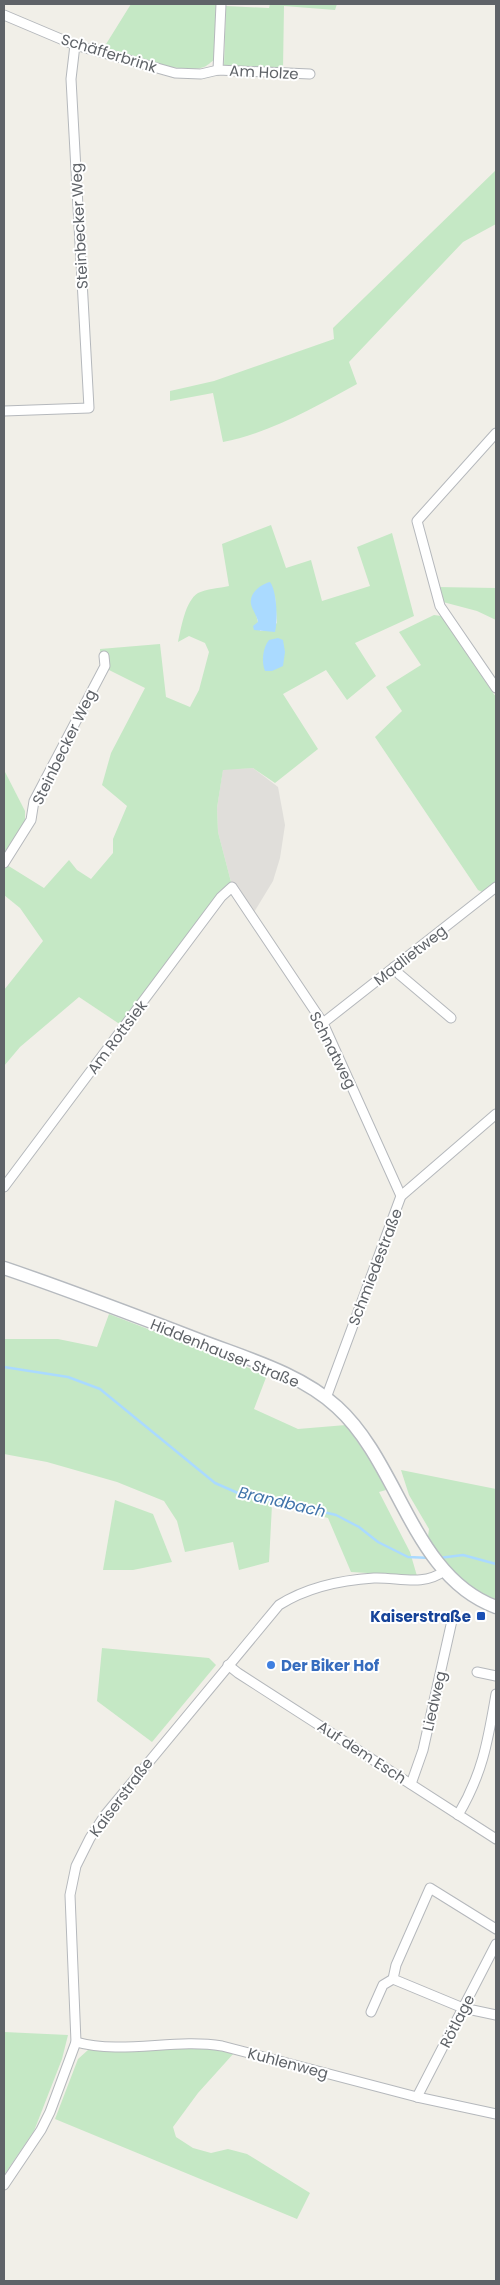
<svg xmlns="http://www.w3.org/2000/svg" width="500" height="2285" font-family="Poppins,sans-serif">
  <style>
    .industrial { fill: #e0deda }
    .green { fill: #c5e8c5; fill-rule: evenodd }
    .water { fill: #aadaff }
    .lines { fill: none; stroke-linecap: round; stroke-linejoin: round }
    .stream { stroke: #aadaff; stroke-width: 2.5 }
    .minor-casing { stroke: #b5b8bc; stroke-width: 11 }
    .secondary-casing { stroke: #b6babf; stroke-width: 15 }
    .minor { stroke: #fff; stroke-width: 9 }
    .secondary { stroke: #fff; stroke-width: 12 }
    .transit-dot { fill: #1a4fb4; stroke: #fff; stroke-width: 2 }
    .shop-dot { fill: #3f7fe0; stroke: #fff; stroke-width: 2 }
    .labels { text-anchor: middle; dominant-baseline: central; stroke-width: 4; stroke-linejoin: round; paint-order: stroke }
    .street-label { font-size: 15px; fill: #5f6368; stroke: #fff }
    .transit-label { font-size: 15px; font-weight: bold; fill: #164399; stroke: #fff; text-anchor: end }
    .shop-label { font-size: 15px; font-weight: bold; fill: #366cbe; stroke: #fff; text-anchor: start }
    .water-label { font-size: 16px; font-style: italic; fill: #4174aa; stroke: #fff }
  </style>
  <rect width="100%" height="100%" fill="#f1efe8"/>
  <polygon class="industrial" points="253,768 278,787 285,825 280,858 273,881 253,914 231,882 218,832 217,808 223,769"/>
  <g class="green">
    <path d="M131 4H216L214 60C211 62 207 66 204 67 186 75 122 56 103 49Z"/>
    <polygon points="270,4 337,4 335,10 284,6 283,69 224,65 226,6 269,8"/>
    <path d="M496 170V224L463 242 349 362 357 384C317 406 268 434 223 442L213 393 170 401V391L214 381 334 339 333 328Z"/>
    <path d="M271 525 286 568 311 560 322 601 370 586 357 547 392 533 414 616 355 643 376 676 347 700 326 670 283 694 318 749 275 783 253 768 223 770 217 808 218 832 231 882 121 1025 79 997 20 1047 4 1066V990L43 941 20 908 4 895V860L7 865 44 888 69 860 77 870 91 879 113 853V839L127 806 102 785 111 753 145 688 101 666 100 649 160 644 166 697 190 707 199 690 209 652 205 643 189 636 178 642C181 629 185 601 198 593 206 589 220 588 229 586L222 544ZM275 596 277 623 267 630 260 631 256 614Z"/>
    <polygon points="437,587 496,588 496,620 477,611 443,602"/>
    <polygon points="434,615 441,616 496,697 496,882 484,893 478,890 375,737 402,711 386,687 421,665 399,632"/>
    <polygon points="4,770 25,811 25,822 4,859"/>
    <polygon points="109,1314 267,1375 254,1409 298,1429 346,1425 374,1466 386,1490 379,1492 410,1552 417,1576 351,1572 328,1518 272,1505 269,1562 239,1570 233,1542 185,1552 177,1521 164,1501 117,1482 47,1462 4,1454 4,1339 58,1339 97,1347"/>
    <polygon points="401,1470 496,1489 496,1601 468,1585 444,1561 428,1537 429,1529 409,1495"/>
    <polygon points="115,1500 153,1514 172,1562 133,1570 103,1570"/>
    <polygon points="102,1648 209,1658 216,1665 152,1742 97,1701"/>
    <polygon points="4,2032 68,2035 62,2059 34,2131 4,2175"/>
    <polygon points="207,2047 234,2053 198,2093 173,2127 176,2137 193,2148 211,2153 228,2149 247,2154 310,2193 297,2219 55,2119 78,2059 88,2050"/>
  </g>
  <g class="water">
    <path d="M270 582C277 591 278 621 275 632L254 630 253 626 258 622C257 615 252 610 251 604 249 593 261 584 270 582Z"/>
    <path d="M278 638 283 640 285 652 283 666 272 671H265C261 662 263 647 269 640Z"/>
  </g>
  <g class="lines">
    <g class="stream">
      <polyline points="4,1367 68,1377 100,1389 215,1483 247,1497 278,1501 336,1515 359,1527 378,1542 408,1557 431,1558"/>
      <polyline points="439,1558 463,1555 496,1564"/>
    </g>
    <defs>
      <g id="minor">
        <polyline points="4,15 75,45 175,73 201,74 218,70 310,74"/>
        <polyline points="218,70 221,4"/>
        <polyline points="4,411 89,408 71,79 75,45"/>
        <polyline points="496,433 417,521 440,606 496,688"/>
        <polyline points="4,863 31,820 34,801 105,666 104,656"/>
        <polyline points="394,967 399,974 451,1018"/>
        <polyline points="323,1023 496,887"/>
        <polyline points="4,1187 221,897 232,887 323,1023 401,1196"/>
        <polyline points="326,1398 401,1196 496,1114"/>
        <polyline points="228,1665 238,1673 496,1839"/>
        <polyline points="477,1672 496,1676"/>
        <polyline points="411,1784 423,1750 453,1616"/>
        <path d="M458 1815C483 1773 488 1740 496 1694"/>
        <polyline points="496,1929 430,1888 396,1965 393,1979 463,2008 496,2015"/>
        <polyline points="371,2012 383,1985 393,1979"/>
        <path d="M76 2042C123 2055 174 2038 222 2046L417 2097 496 2114"/>
        <polyline points="417,2097 496,1944"/>
        <path d="M4 2185 41 2130 50 2112 76 2042 70 1895 76 1866 90 1838 105 1815 279 1605C306 1588 342 1580 374 1578 398 1577 423 1587 444 1571"/>
      </g>
      <path id="secondary" d="M4 1268C69 1290 134 1315 199 1340 245 1358 300 1373 337 1407 400 1464 412 1576 496 1607"/>
    </defs>
    <use href="#minor" class="minor-casing"/>
    <use href="#secondary" class="secondary-casing"/>
    <use href="#minor" class="minor"/>
    <use href="#secondary" class="secondary"/>
  </g>
  <rect class="transit-dot" x="476" y="1611" width="10" height="10" rx="2.5"/>
  <circle class="shop-dot" cx="271" cy="1665" r="5"/>
  <g class="labels">
    <g class="street-label">
      <text transform="translate(109 53) rotate(17)">Schäfferbrink</text>
      <text transform="translate(264 72) rotate(3)">Am Holze</text>
      <text transform="translate(79 226) rotate(-93)">Steinbecker Weg</text>
      <text transform="translate(64 747) rotate(-64)">Steinbecker Weg</text>
      <text transform="translate(410 955) rotate(-38)">Madlietweg</text>
      <text transform="translate(117 1037) rotate(-53)">Am Rottsiek</text>
      <text transform="translate(333 1050) rotate(63)">Schnatweg</text>
      <text transform="translate(375 1267) rotate(-69)">Schmiedestraße</text>
      <text transform="translate(225 1353) rotate(22)">Hiddenhauser Straße</text>
      <text transform="translate(434 1701) rotate(-77)">Liedweg</text>
      <text transform="translate(362 1752) rotate(33)">Auf dem Esch</text>
      <text transform="translate(121 1797) rotate(-53)">Kaiserstraße</text>
      <text transform="translate(457 2021) rotate(-63)">Rötlage</text>
      <text transform="translate(288 2063) rotate(15)">Kuhlenweg</text>
    </g>
    <g class="transit-label">
      <text x="471" y="1616">Kaiserstraße</text>
    </g>
    <g class="shop-label">
      <text x="281" y="1665">Der Biker Hof</text>
    </g>
    <g class="water-label">
      <text transform="translate(282 1502) rotate(13)">Brandbach</text>
    </g>
  </g>
  <rect width="500" height="2285" fill="none" stroke="#5f6368" stroke-width="10"/>
</svg>
